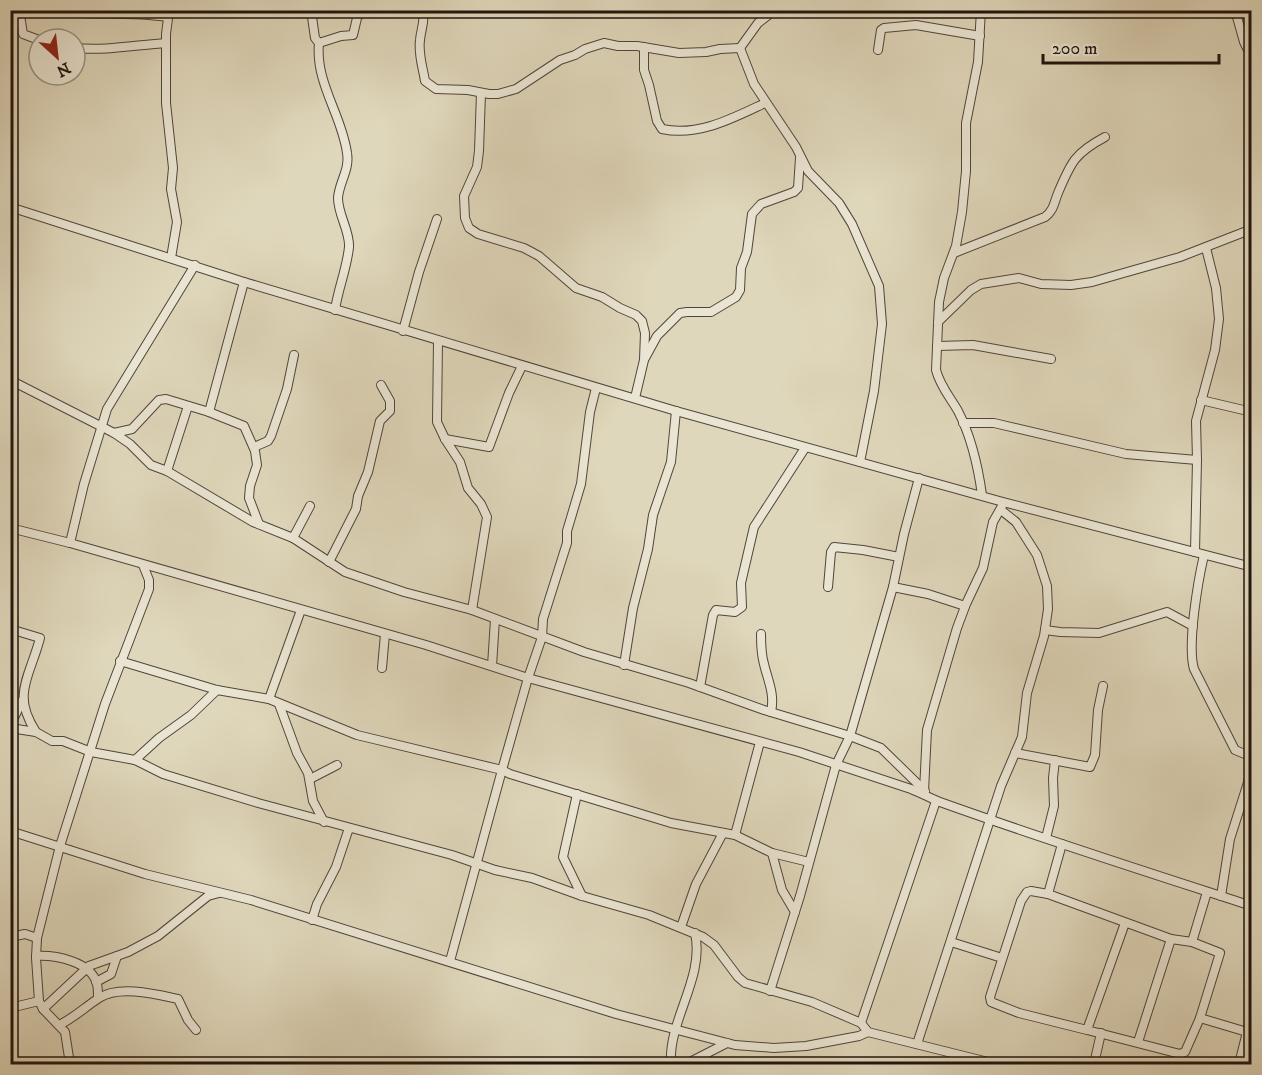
<svg xmlns="http://www.w3.org/2000/svg" width="1262" height="1075" font-family="'IM FELL DW Pica',serif">
  <style>
    .lines { fill: none; stroke-linecap: round; stroke-linejoin: round }
    .minor-casing { stroke: #50453a; stroke-width: 10 }
    .minor { stroke: #eae5d3; stroke-width: 8 }
  </style>
  <rect width="100%" height="100%" fill="#dfd7bb"/>
  <filter id="stains"><feTurbulence type="fractalNoise" baseFrequency=".00333" numOctaves="4"/><feColorMatrix values="0 0 0 0 .2 0 0 0 0 .09 0 0 0 0 .02 0 0 0 .5 -.17"/></filter>
  <radialGradient id="worn" r=".72"><stop offset=".6" stop-color="#630" stop-opacity="0"/><stop offset="1" stop-color="#630" stop-opacity=".3"/></radialGradient>
  <g class="lines">
    <defs>
      <g id="minor">
        <polyline points="16,10 20,15 23,34 39,40"/>
        <path d="M42 10C84 16 126 11 168 17"/>
        <polyline points="169,10 166,34 166,103 173,168 171,189 177,222 171,258"/>
        <polyline points="311,10 315,38 319,43"/>
        <path d="M423 10C425 22 421 29 420 40 418 54 423 68 425 81L436 89 468 90 489 94H498L516 89 560 60 575 55 585 49 604 43 618 46H637L679 53 706 52 720 49 740 48"/>
        <path d="M981 10 978 62 966 123V171L962 212 956 246 944 278 939 302 936 370C940 386 950 397 958 411 972 438 978 466 982 495"/>
        <polyline points="1235,10 1244,42 1252,58"/>
        <path d="M644 47V70L649 85 657 121 662 129C698 137 733 118 765 103"/>
        <path d="M75 48C105 51 136 45 166 43"/>
        <polyline points="740,48 754,84 796,147 808,171 839,203 852,224 879,286 882,324 874,391 860,462"/>
        <polyline points="740,48 758,23 775,10"/>
        <polyline points="878,50 881,30 884,28 916,25 980,36"/>
        <polyline points="481,93 479,151 477,167 464,196 465,218 469,228 478,234 524,248 539,256 576,288 602,297 620,308 636,315 642,321 645,333 644,360 635,398"/>
        <polyline points="10,207 244,282 676,411 1003,502 1252,567"/>
        <path d="M954 253 1045 217C1054 210 1054 203 1058 193 1071 162 1075 153 1105 137"/>
        <path d="M195 265 107 409 84 484 70 543 426 645 528 678 799 752 911 789C921 793 930 798 940 802 1043 839 1147 872 1252 906"/>
        <path d="M335 310C338 289 347 268 349 247 350 231 338 215 338 198 339 182 350 170 347 153 342 115 315 83 319 43L341 36 353 35 357 18 362 10"/>
        <polyline points="938,322 971,290 981,284 1019,278 1041,284 1071,285 1092,282 1180,257 1252,229"/>
        <polyline points="403,331 419,272 437,219"/>
        <polyline points="438,341 437,422 445,439 460,462 468,488 481,504 487,517 472,610"/>
        <polyline points="937,346 973,345 1051,359"/>
        <polyline points="645,358 657,336 680,313 687,312 711,312 736,297 740,290 741,268 747,252 752,214 761,204 794,192 798,188 800,158"/>
        <polyline points="10,380 114,433 130,444 151,465 167,471 253,522 293,538 345,572 404,592 472,610 584,652 689,683 764,710 850,736 881,748 925,791"/>
        <polyline points="596,388 590,412 581,484 567,531 567,543 543,619 542,637 528,678 502,770 510,774 671,823 735,835 772,853 782,890 795,912"/>
        <polyline points="1201,400 1252,412"/>
        <polyline points="209,412 244,282"/>
        <polyline points="963,423 994,423 1126,454 1197,460"/>
        <polyline points="114,433 132,429 159,400 166,399 209,412 244,426 255,451 257,465 250,486 249,498 259,524"/>
        <polyline points="445,439 489,447 509,393 522,366"/>
        <polyline points="254,447 268,441 271,436 287,389 294,355"/>
        <polyline points="167,471 188,406"/>
        <polyline points="10,528 70,543"/>
        <polyline points="293,538 310,506"/>
        <polyline points="1195,552 1197,460 1196,421 1215,350 1219,319 1216,288 1206,248"/>
        <path d="M1204 555C1198 581 1187 645 1194 669L1235 750 1252 757"/>
        <polyline points="329,562 356,509 358,496 368,472 380,421 390,411 390,401 381,385"/>
        <polyline points="828,587 831,552 834,547 863,550 899,557"/>
        <polyline points="893,587 928,594 965,606"/>
        <path d="M10 629 40 638C30 677 11 694 36 732"/>
        <polyline points="1045,630 1060,632 1099,633 1167,612 1193,626"/>
        <path d="M761 634C761 644 761 654 764 664 768 681 775 694 771 712"/>
        <polyline points="120,661 217,690 269,699 357,735 502,770 450,961"/>
        <polyline points="624,665 633,608 648,549 653,515 671,462 676,411"/>
        <polyline points="492,666 495,619"/>
        <polyline points="382,668 385,634"/>
        <polyline points="700,687 713,615 716,610 735,612 742,607 741,583 754,527 805,448"/>
        <polyline points="269,699 301,610"/>
        <polyline points="279,704 297,753 308,773 313,801 324,822"/>
        <polyline points="10,726 22,701"/>
        <polyline points="10,728 36,732 52,741 63,741 91,752 135,760 163,774 258,803 452,855 495,870 532,878 582,896 649,915 703,937 714,945 738,977 745,983 812,1002 861,1023"/>
        <polyline points="1015,753 1090,767 1095,755 1098,710 1103,686"/>
        <polyline points="135,760 159,738 191,715 217,690"/>
        <polyline points="310,779 337,765"/>
        <polyline points="924,791 927,730 957,628 966,604 983,568 993,522 1002,506"/>
        <polyline points="577,794 563,857 582,896"/>
        <polyline points="936,801 861,1023 868,1032 996,1064"/>
        <polyline points="10,831 145,874 251,900 616,1014 735,1045 774,1048 806,1046 859,1036 868,1032"/>
        <polyline points="735,835 760,742"/>
        <polyline points="1046,838 1054,806 1053,778 1055,760"/>
        <polyline points="772,853 809,862"/>
        <polyline points="1048,894 1062,844"/>
        <polyline points="1221,896 1230,839 1252,770"/>
        <polyline points="312,920 317,904 336,867 349,828"/>
        <polyline points="681,927 696,884 723,833"/>
        <polyline points="10,937 25,934 37,938"/>
        <polyline points="951,942 1002,958"/>
        <polyline points="1192,942 1207,892"/>
        <path d="M36 956C55 955 91 961 97 984 98 988 98 994 98 998"/>
        <polyline points="96,982 111,974 117,956"/>
        <polyline points="770,991 800,896 836,765 850,736 893,587 904,534 919,478"/>
        <polyline points="10,1008 39,1001"/>
        <polyline points="43,1009 89,966 128,952 158,936 208,896 219,893"/>
        <polyline points="1200,1018 1247,1032"/>
        <path d="M59 1025C74 1018 85 1007 99 998 119 985 155 994 178 999L188 1020 196 1030"/>
        <polyline points="1087,1030 1019,1013 991,1002 990,997 1021,901 1027,892 1031,891 1048,894 1171,939 1192,942 1220,953 1200,1018 1185,1052 1180,1054 1087,1030 1125,923"/>
        <polyline points="1138,1042 1171,939"/>
        <polyline points="917,1044 1001,786 1022,737 1027,693 1044,636 1048,609 1047,586 1037,555 1016,522 1001,510"/>
        <polyline points="70,1064 65,1032 43,1009 39,1001 36,958 37,938 60,846 105,704 149,589 149,580 143,565"/>
        <path d="M671 1064C668 1020 705 978 695 933"/>
        <polyline points="686,1064 727,1043"/>
        <polyline points="1094,1064 1101,1033"/>
        <polyline points="1239,1064 1247,1032 1252,1021"/>
      </g>
    </defs>
    <use href="#minor" class="minor-casing"/>
    <use href="#minor" class="minor"/>
  </g>
  <rect width="1262" height="1075" fill="none" stroke="#dfd7bb" stroke-width="36"/>
  <rect x="12" y="12" width="1238" height="1051" fill="none" stroke="#20140f" stroke-width="3"/>
  <rect x="18" y="18" width="1226" height="1039" fill="none" stroke="#20140f" stroke-width="1.5"/>
  <g transform="translate(57 57) rotate(153)"><circle r="28" fill="#eae5d3" stroke="#999185" stroke-width="1.5"/>
  <path d="M0-4.5L10 22L0 15L-10 22Z" fill="#8f2418"/>
  <text y="-9" font-size="16" font-weight="bold" text-anchor="middle" fill="#20140f">N</text>
  </g>
  <path d="M1043 54v9h176v-9" fill="none" stroke="#20140f" stroke-width="3"/>
  <text x="1052" y="54" font-size="18" fill="#20140f" stroke="#eae5d3" stroke-width="4.5" paint-order="stroke">200 m</text>
  <rect width="100%" height="100%" filter="url(#stains)"/>
  <rect width="100%" height="100%" fill="url(#worn)"/>
</svg>
